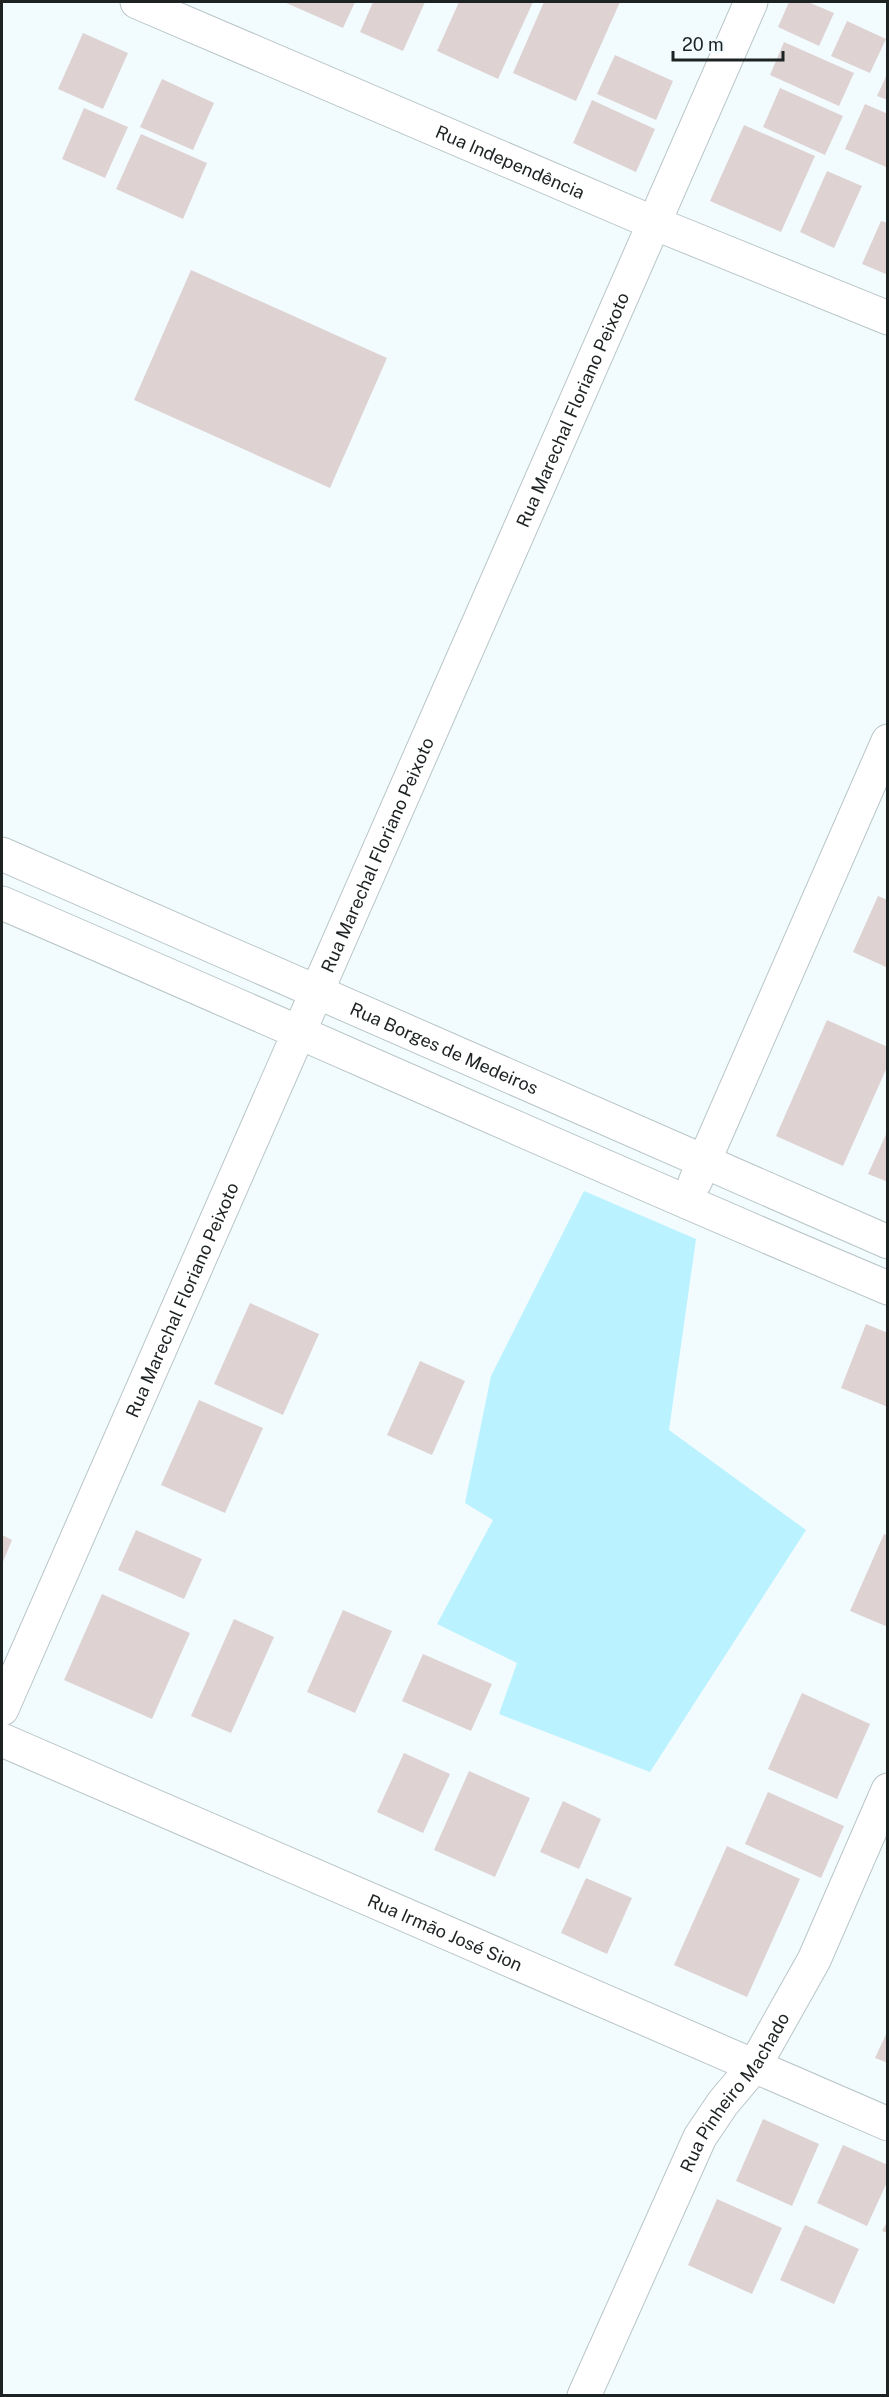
<svg xmlns="http://www.w3.org/2000/svg" width="889" height="2397" font-family="'Public Sans',sans-serif">
  <style>
    .green { fill: #bbf2ff }
    .building { fill: #dfd2d2 }
    .lines { fill: none; stroke-linecap: round; stroke-linejoin: round }
    .street-casing { stroke: #b9c5c8; stroke-width: 35 }
    .secondary-casing { stroke: #b9c5c8; stroke-width: 35 }
    .street { stroke: #fff; stroke-width: 33 }
    .secondary { stroke: #fff; stroke-width: 33 }
    .labels { text-anchor: middle; dominant-baseline: central; stroke-width: 5; stroke-linejoin: round; paint-order: stroke }
    .street-label { font-size: 18px; fill: #1d2223; stroke: #f2fcff }
  </style>
  <rect width="100%" height="100%" fill="#f2fcff"/>
  <polygon class="green" points="584,1191 696,1239 669,1430 806,1530 650,1772 499,1714 517,1663 437,1624 493,1520 465,1503 491,1376"/>
  <g class="building">
    <polygon points="284,2 355,2 343,28"/>
    <polygon points="373,2 425,2 403,51 360,32"/>
    <polygon points="459,2 533,2 498,79 437,51"/>
    <polygon points="544,2 620,2 576,101 513,73"/>
    <polygon points="789,2 808,2 834,13 819,46 778,27"/>
    <polygon points="847,21 886,39 870,73 831,56"/>
    <polygon points="83,33 128,53 103,109 58,89"/>
    <polygon points="784,42 854,73 839,106 770,75"/>
    <polygon points="615,55 673,81 656,120 597,94"/>
    <polygon points="888,72 888,100 877,96"/>
    <polygon points="162,79 214,103 193,150 140,127"/>
    <polygon points="780,88 843,116 825,155 763,127"/>
    <polygon points="592,100 655,129 636,172 573,143"/>
    <polygon points="865,104 888,114 886,167 845,149"/>
    <polygon points="84,108 128,127 105,178 62,159"/>
    <polygon points="744,125 815,156 781,232 710,201"/>
    <polygon points="141,134 207,163 183,219 116,189"/>
    <polygon points="827,171 862,186 834,248 800,232"/>
    <polygon points="881,221 888,223 888,275 862,264"/>
    <polygon points="191,270 387,358 330,488 134,400"/>
    <polygon points="878,896 888,900 888,968 853,952"/>
    <polygon points="827,1020 888,1047 888,1065 843,1166 776,1136"/>
    <polygon points="888,1130 888,1182 868,1174"/>
    <polygon points="250,1303 319,1334 283,1415 214,1384"/>
    <polygon points="866,1324 888,1333 888,1407 841,1388"/>
    <polygon points="420,1361 465,1381 432,1455 387,1435"/>
    <polygon points="199,1400 263,1428 225,1513 161,1485"/>
    <polygon points="136,1530 202,1559 184,1599 118,1570"/>
    <polygon points="884,1534 888,1536 888,1627 850,1611"/>
    <polygon points="2,1535 12,1540 2,1564"/>
    <polygon points="102,1594 190,1633 152,1719 64,1680"/>
    <polygon points="343,1610 392,1631 355,1713 307,1692"/>
    <polygon points="234,1619 274,1637 231,1733 191,1716"/>
    <polygon points="423,1654 492,1684 471,1731 402,1701"/>
    <polygon points="802,1693 870,1724 837,1799 768,1769"/>
    <polygon points="404,1753 450,1774 423,1833 377,1812"/>
    <polygon points="469,1771 530,1798 495,1877 434,1850"/>
    <polygon points="768,1792 844,1826 821,1878 745,1844"/>
    <polygon points="563,1801 601,1819 579,1869 540,1852"/>
    <polygon points="727,1846 800,1879 747,1997 674,1965"/>
    <polygon points="586,1878 632,1898 607,1954 561,1933"/>
    <polygon points="888,2030 888,2063 875,2058"/>
    <polygon points="763,2119 819,2144 792,2206 736,2181"/>
    <polygon points="843,2145 888,2165 888,2180 867,2226 817,2203"/>
    <polygon points="717,2199 782,2228 752,2294 688,2265"/>
    <polygon points="888,2220 888,2233 882,2231"/>
    <polygon points="805,2225 859,2249 834,2304 780,2280"/>
  </g>
  <g class="lines">
    <defs>
      <g id="street">
        <path id="s1" d="M137 2 654 223 888 318"/>
        <path id="s2" d="M2 854 888 1242"/>
        <path d="M2 903C297 1030 591 1163 888 1288"/>
        <polyline points="695,1182 888,741"/>
        <path id="s3" d="M2 1709 751 2"/>
        <path id="s4" d="M584 2396 700 2137 723 2103 755 2065 814 1960 888 1790"/>
      </g>
      <g id="secondary">
        <path id="s5" d="M2 1740 888 2124"/>
      </g>
    </defs>
    <use href="#street" class="street-casing"/>
    <use href="#secondary" class="secondary-casing"/>
    <use href="#street" class="street"/>
    <use href="#secondary" class="secondary"/>
  </g>
  <g class="labels">
    <g class="street-label">
      <text stroke="none"><textPath href="#s1" startOffset="406">Rua Independência</textPath></text>
      <text stroke="none"><textPath href="#s3" startOffset="1419">Rua Marechal Floriano Peixoto</textPath></text>
      <text stroke="none"><textPath href="#s3" startOffset="933">Rua Marechal Floriano Peixoto</textPath></text>
      <text stroke="none"><textPath href="#s2" startOffset="483">Rua Borges de Medeiros</textPath></text>
      <text stroke="none"><textPath href="#s3" startOffset="447">Rua Marechal Floriano Peixoto</textPath></text>
      <text stroke="none"><textPath href="#s5" startOffset="483">Rua Irmão José Sion</textPath></text>
      <text stroke="none"><textPath href="#s4" startOffset="340">Rua Pinheiro Machado</textPath></text>
    </g>
  </g>
  <rect width="889" height="2397" fill="none" stroke="#1d2223" stroke-width="6"/>
  <path d="M673 51v9h110v-9" fill="none" stroke="#1d2223" stroke-width="3"/>
  <text x="682" y="51" font-size="18" fill="#1d2223" stroke="#f2fcff" stroke-width="4.5" paint-order="stroke">20 m</text>
</svg>
